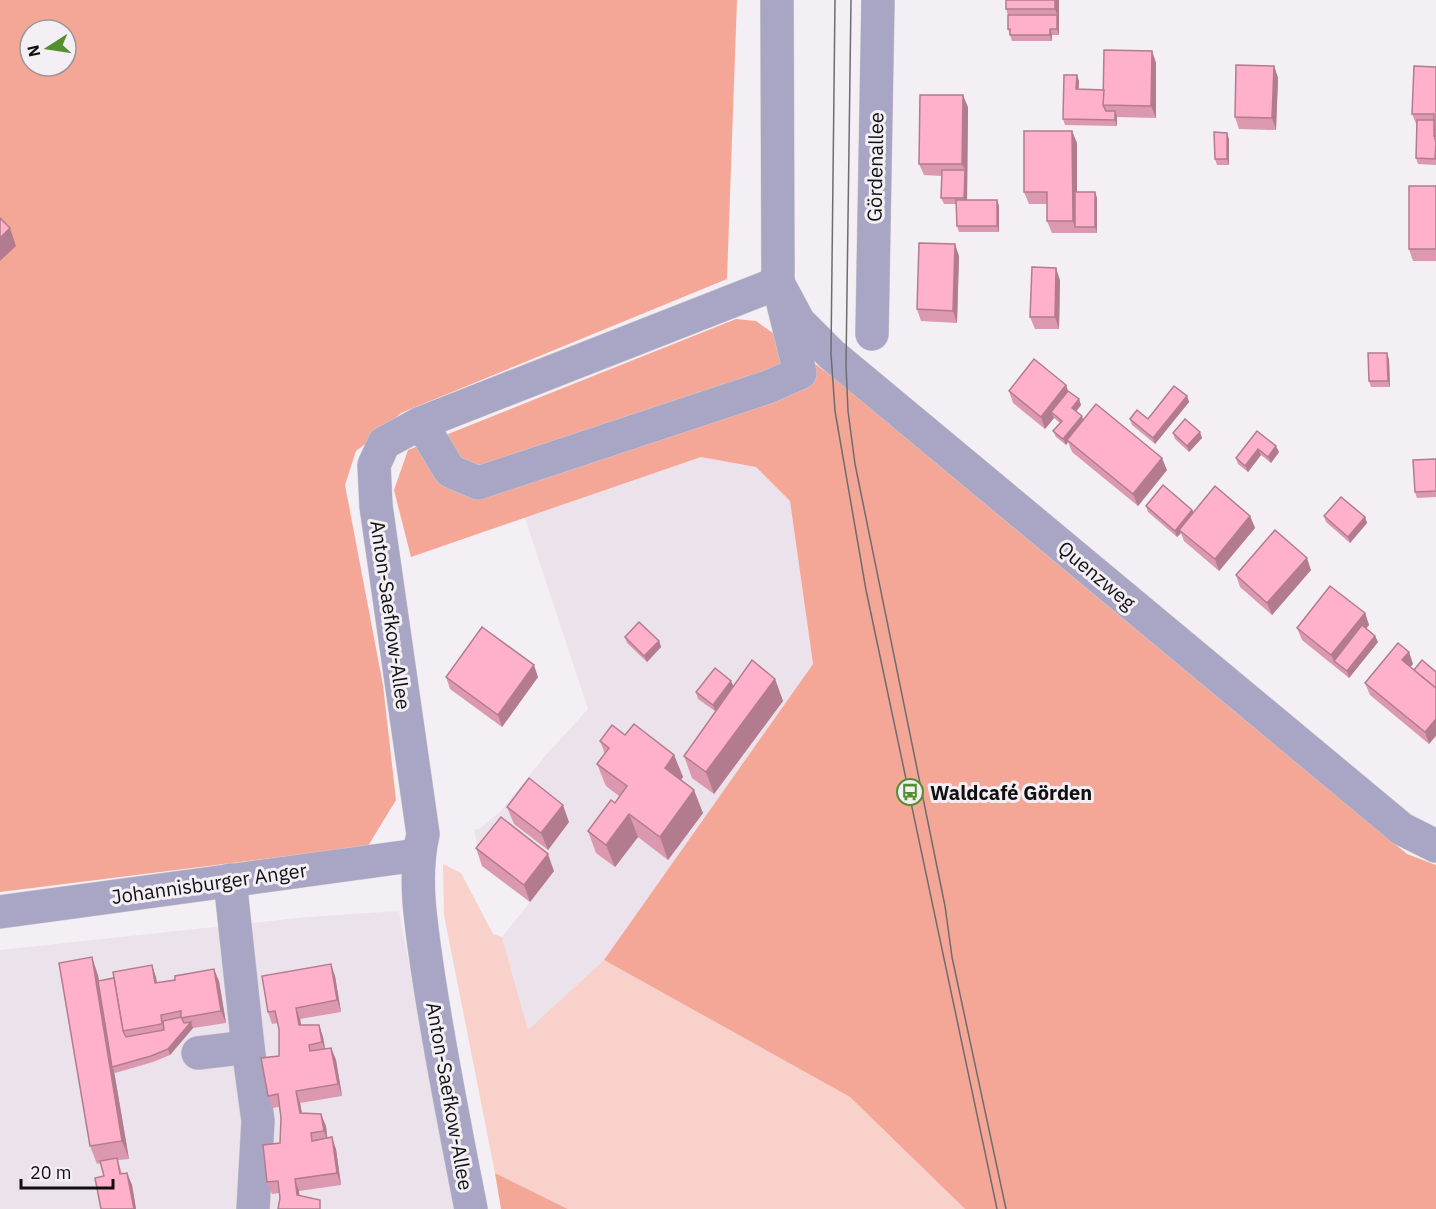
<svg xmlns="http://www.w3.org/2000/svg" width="1436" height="1209" font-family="'IBM Plex Sans',sans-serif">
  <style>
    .built { fill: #ebe2ec }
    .green { fill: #f8d2ca }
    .forest { fill: #f5a797; fill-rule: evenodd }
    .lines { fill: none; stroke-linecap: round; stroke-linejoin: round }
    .minor-casing { stroke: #cfcbd0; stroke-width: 34 }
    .minor { stroke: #a8a6c4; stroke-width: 33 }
    .tram { stroke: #6e6c6f; stroke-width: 1.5 }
    .wall { fill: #db98af }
    .shaded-wall { fill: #b27c8e }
    .building { fill: #ffb1cb; stroke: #b27c8e; stroke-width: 1.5 }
    .labels { text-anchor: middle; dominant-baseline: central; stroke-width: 6; stroke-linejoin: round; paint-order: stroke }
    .street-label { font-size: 20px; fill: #111011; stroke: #f3eff4 }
    .poi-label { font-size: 20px; font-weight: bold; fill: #111011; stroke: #f3eff4; text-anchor: start }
  </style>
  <rect width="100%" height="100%" fill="#f3eff4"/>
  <g class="built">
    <polygon points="701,457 756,467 790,501 813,664 604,960 528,1031 502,937 530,902 482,866 474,830 479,829 500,812 546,755 588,709 525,518"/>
    <polygon points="399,911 455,1209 0,1209 0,950 307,917"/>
  </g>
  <polygon class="green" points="443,864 461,873 493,934 502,937 528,1030 604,960 850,1097 965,1209 568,1209 495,1173 444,915"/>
  <g class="forest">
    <path d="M0 0H737L727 279 401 413 380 433 356 451 345 485 383 685 396 800 368 846 0 892ZM30 30H66V66H30Z"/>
    <polygon points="736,319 756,321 859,396 1407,854 1436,865 1436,1209 965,1209 850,1097 604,960 813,664 790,501 756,467 701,457 411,557 394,490 408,450"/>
    <polygon points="495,1173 568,1209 501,1209"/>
  </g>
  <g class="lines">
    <defs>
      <g id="minor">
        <polyline points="778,283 799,322 831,354 1402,829 1436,846"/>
        <polyline points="872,334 878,0"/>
        <polyline points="421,423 450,471 478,483 768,387 800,373 778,283 777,0"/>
        <polyline points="230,880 248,1047 258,1121 253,1209"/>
        <polyline points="0,912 418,855"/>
        <polyline points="198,1053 248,1047"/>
        <path d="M471 1209C455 1128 439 1048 427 966 421 923 413 878 423 834L376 506 374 465 384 443 421 423 778 283"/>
      </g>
    </defs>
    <use href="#minor" class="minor-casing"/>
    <use href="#minor" class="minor"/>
    <g class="tram">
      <polyline points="835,0 831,354 835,411 866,590 997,1209"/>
      <polyline points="851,0 846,366 848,411 855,464 945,906 952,957 1006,1209"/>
    </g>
  </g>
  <g class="wall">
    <polygon points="1059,0 1059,35 1052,35 1052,41 1012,41 1008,29 1008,15 1006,9"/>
    <polygon points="1152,51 1156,63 1156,118 1117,117 1117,126 1065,125 1063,119 1079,81 1079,89 1104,90"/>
    <polygon points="1274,66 1278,78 1276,130 1239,129 1235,117"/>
    <polygon points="1436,67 1436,165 1418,164 1416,158 1417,126 1412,114"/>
    <polygon points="968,107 967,200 997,200 999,206 999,232 959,232 957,226 956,204 944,204 941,198 942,176 924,175 919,164"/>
    <polygon points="1072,131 1077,143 1077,192 1095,192 1097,198 1097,233 1052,233 1047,221 1047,204 1029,204 1024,192"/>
    <polygon points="1229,139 1229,165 1217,165 1215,159"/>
    <polygon points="1436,186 1436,261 1413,261 1409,249"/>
    <polygon points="959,256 957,323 921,321 917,309"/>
    <polygon points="1060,280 1059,329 1035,329 1030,317"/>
    <polygon points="1389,359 1390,387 1371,387 1369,381"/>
    <polygon points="1066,385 1068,391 1079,399 1081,405 1076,412 1083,420 1167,470 1138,506 1072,452 1068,442 1066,445 1056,437 1053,431 1060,423 1054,418 1045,429 1013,403 1009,391"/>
    <polygon points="1187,396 1189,402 1155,444 1132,425 1130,419 1148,419"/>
    <polygon points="1257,431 1279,452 1271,463 1261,455 1248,472 1238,464 1236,458"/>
    <polygon points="1173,433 1202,438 1189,452 1175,439"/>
    <polygon points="1436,459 1436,497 1417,498 1415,492"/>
    <polygon points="1146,506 1192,510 1193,512 1250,516 1255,528 1219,571 1184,541 1181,533 1177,537 1148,512"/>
    <polygon points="1324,516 1365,517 1367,523 1350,543 1326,522"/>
    <polygon points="1311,570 1272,615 1240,587 1236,575"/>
    <polygon points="1365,613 1369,625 1366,628 1375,636 1378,642 1349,678 1302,640 1297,628"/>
    <polygon points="625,637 659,641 661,647 647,662 627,643"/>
    <polygon points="1409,652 1413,664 1410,667 1429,744 1370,695 1365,683"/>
    <polygon points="446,677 538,677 502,727 450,689"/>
    <polygon points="775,679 783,701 714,794 692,778 684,756 729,693 715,711 698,699 696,692 733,687"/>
    <polygon points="625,735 674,755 683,777 681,780 703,813 668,860 638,837 615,867 596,853 588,831 615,803 619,796 606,786 597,764 605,754 600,741"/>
    <polygon points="507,807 569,822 548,850 514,824"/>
    <polygon points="476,848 554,871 530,902 482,866"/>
    <polygon points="152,965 157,983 219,981 226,1023 193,1028 170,1055 153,1062 115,1073 114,1071 129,1159 118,1160 122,1174 127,1173 132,1185 136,1209 101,1209 104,1176 101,1163 97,1164 90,1146 98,975 99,981 114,978"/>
    <polygon points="335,976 341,1012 300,1019 301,1025 319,1025 323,1037 325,1049 331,1048 336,1060 342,1096 300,1103 302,1113 326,1126 327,1138 336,1149 341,1185 299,1191 280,1198 279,1193 272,1194 267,1182 280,1143 281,1118 279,1107 272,1108 268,1096 279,1056 279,1029 278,1023 272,1024 268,1012"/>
  </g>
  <g class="shaded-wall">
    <polygon points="1055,0 1059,0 1059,35 1057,29 1057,15 1055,9"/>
    <polygon points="1050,29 1052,35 1052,41 1050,35"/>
    <polygon points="1152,51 1156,63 1156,118 1151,106"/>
    <polygon points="1274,66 1278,78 1276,130 1272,118"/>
    <polygon points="1077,75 1079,81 1078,95 1076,89"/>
    <polygon points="963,95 968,107 967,204 964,198 965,170 962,164"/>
    <polygon points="1115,111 1117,117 1117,126 1115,120"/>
    <polygon points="1072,131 1077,143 1077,227 1075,227 1073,221"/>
    <polygon points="1227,133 1229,139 1229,165 1227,159"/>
    <polygon points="1095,192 1097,198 1097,233 1095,227"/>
    <polygon points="997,200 999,206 999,232 997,226"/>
    <polygon points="10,228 16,246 0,261 0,238"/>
    <polygon points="955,244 959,256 957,323 953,311"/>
    <polygon points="1056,268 1060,280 1059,329 1055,317"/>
    <polygon points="1387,353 1389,359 1390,387 1388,381"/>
    <polygon points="1066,385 1070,397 1051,412 1054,418 1045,429 1041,417"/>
    <polygon points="1187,396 1189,402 1155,444 1153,438"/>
    <polygon points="1079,399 1081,405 1074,414 1072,408"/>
    <polygon points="1082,416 1084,422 1067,440 1068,442 1066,445 1063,439"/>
    <polygon points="1200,432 1202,438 1189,452 1187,446"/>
    <polygon points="1276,446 1279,452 1271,463 1268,457"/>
    <polygon points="1258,449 1261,455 1248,472 1245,466"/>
    <polygon points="1162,458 1167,470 1138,506 1133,494"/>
    <polygon points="1192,510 1195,516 1179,530 1181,533 1177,537 1175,531"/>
    <polygon points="1250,516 1255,528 1219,571 1215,559"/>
    <polygon points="1365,517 1367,523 1350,543 1348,537"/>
    <polygon points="1307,558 1311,570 1272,615 1267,603"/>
    <polygon points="1365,613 1369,625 1338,664 1334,661 1331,655"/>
    <polygon points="1375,636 1378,642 1349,678 1347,671"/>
    <polygon points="659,641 661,647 647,662 644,656"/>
    <polygon points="1409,652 1413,664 1406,672 1402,660"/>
    <polygon points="534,665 538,677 502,727 498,715"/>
    <polygon points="775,679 783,701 714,794 706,772"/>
    <polygon points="731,681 734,687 715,711 713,705"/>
    <polygon points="1436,719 1436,736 1429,744 1425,732"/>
    <polygon points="674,755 683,777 673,790 665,768"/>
    <polygon points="694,790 703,813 668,860 660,837"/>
    <polygon points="563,805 569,822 548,850 541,833"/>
    <polygon points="629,814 638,837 615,867 606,845"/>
    <polygon points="548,854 554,871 530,902 524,885"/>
    <polygon points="92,957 98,975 113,1067 112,1067 114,1071 129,1159 122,1141"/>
    <polygon points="331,964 335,976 341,1012 337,1000"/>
    <polygon points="152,965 156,977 159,995 155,983"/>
    <polygon points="214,969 219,981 226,1023 221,1011"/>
    <polygon points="296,1008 300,1019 304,1037 299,1025"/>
    <polygon points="191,1022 193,1028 170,1055 168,1049"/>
    <polygon points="319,1025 323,1037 326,1054 322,1042"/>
    <polygon points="331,1048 336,1060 342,1096 338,1084"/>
    <polygon points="296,1091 300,1103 304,1125 300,1113"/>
    <polygon points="321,1114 326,1126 328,1143 324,1131"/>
    <polygon points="332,1137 336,1149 341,1185 337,1173"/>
    <polygon points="127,1173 132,1185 136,1209 134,1209"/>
    <polygon points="295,1179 299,1191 301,1207 297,1195"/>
  </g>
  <g class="building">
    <rect x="1006" y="0" width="49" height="9"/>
    <polygon points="1008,15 1057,15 1057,29 1050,29 1050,35 1010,35 1010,29 1008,29"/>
    <polygon points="1104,50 1152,51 1151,106 1103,105"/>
    <polygon points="1236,65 1274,66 1272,118 1235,117"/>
    <polygon points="1414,66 1436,67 1436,136 1434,136 1434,114 1412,114"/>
    <polygon points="1064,75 1077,75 1076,89 1104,90 1103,105 1106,111 1115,111 1115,120 1063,119"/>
    <polygon points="920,95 963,95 962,164 919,164"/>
    <polygon points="1417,120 1434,120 1434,136 1436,142 1435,159 1416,158"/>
    <polygon points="1024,131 1072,131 1073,221 1047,221 1047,192 1024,192"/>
    <polygon points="1214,132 1227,133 1227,159 1215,159"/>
    <polygon points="942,170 965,170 964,198 941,198"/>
    <rect x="1409" y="186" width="27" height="63"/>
    <rect x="1075" y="192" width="20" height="35"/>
    <polygon points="956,200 997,200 997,226 957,226"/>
    <polygon points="0,218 10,228 0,238"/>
    <polygon points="919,243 955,244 953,311 917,309"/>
    <polygon points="1032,267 1056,268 1055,317 1030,317"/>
    <polygon points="1368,353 1387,353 1388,381 1369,381"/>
    <polygon points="1034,359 1066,385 1041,417 1009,391"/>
    <polygon points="1174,386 1187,396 1153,438 1130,419 1137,410 1148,419"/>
    <polygon points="1068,391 1079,399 1072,408 1082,416 1063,439 1053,431 1062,421 1051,412"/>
    <polygon points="1096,404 1162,458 1133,494 1067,440"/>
    <polygon points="1185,419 1200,432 1187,446 1173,433"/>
    <polygon points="1257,431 1276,446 1268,457 1258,449 1245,466 1236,458"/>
    <polygon points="1436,459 1436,491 1415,492 1413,460"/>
    <polygon points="1163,485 1192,510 1175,531 1146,506"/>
    <polygon points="1215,486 1250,516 1215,559 1179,530"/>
    <polygon points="1341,497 1365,517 1348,537 1324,516"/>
    <polygon points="1275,530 1307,558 1267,603 1236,575"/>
    <polygon points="1330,586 1365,613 1331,655 1297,628"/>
    <polygon points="639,622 659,641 644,656 625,637"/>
    <polygon points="1362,625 1375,636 1347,671 1334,661"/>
    <polygon points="482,627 534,665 498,715 446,677"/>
    <polygon points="1398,643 1409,652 1402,660 1436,688 1436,719 1425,732 1365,683"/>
    <polygon points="752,660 775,679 706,772 684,756"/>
    <polygon points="1422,660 1436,672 1436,688 1414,670"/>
    <polygon points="715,668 731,681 713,705 696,692"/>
    <polygon points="634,724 674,755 665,768 694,790 660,837 629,814 606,845 588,831 611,800 615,803 627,786 597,764 609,748 600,741 612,725 625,735"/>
    <polygon points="529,778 563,805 541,833 507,807"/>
    <polygon points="501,817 548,854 524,885 476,848"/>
    <polygon points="92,957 122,1141 90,1146 59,963"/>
    <polygon points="331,964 337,1000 296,1008 299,1025 319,1025 322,1042 309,1045 310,1051 331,1048 338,1084 296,1091 300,1113 321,1114 324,1131 311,1133 312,1141 332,1137 337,1173 295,1179 297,1195 320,1200 320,1209 278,1209 280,1198 278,1181 267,1182 263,1145 280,1143 281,1118 278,1094 268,1096 261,1058 279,1056 279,1029 275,1011 268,1012 262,976"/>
    <polygon points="152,965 155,983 175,980 175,976 214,969 221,1011 181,1018 181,1011 161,1015 162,1024 123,1031 113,972"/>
    <polygon points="114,978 123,1031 126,1037 164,1030 163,1021 181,1017 184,1023 191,1022 168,1049 151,1056 112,1067 98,981"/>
    <polygon points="117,1158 120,1174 127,1173 134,1209 101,1209 95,1178 104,1176 100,1161"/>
  </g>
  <defs>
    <symbol id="bus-ring" viewBox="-11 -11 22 22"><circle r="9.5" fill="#f3eff4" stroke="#538f2e" stroke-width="1.5"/><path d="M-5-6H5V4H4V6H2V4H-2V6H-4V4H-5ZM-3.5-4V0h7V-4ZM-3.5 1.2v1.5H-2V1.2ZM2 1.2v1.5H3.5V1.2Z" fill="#538f2e"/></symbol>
  </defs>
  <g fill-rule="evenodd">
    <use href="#bus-ring" x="895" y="777" width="30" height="30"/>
  </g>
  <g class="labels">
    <g class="street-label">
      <text transform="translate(875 167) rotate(-89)">Gördenallee</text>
      <text transform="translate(1097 575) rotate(40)">Quenzweg</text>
      <text transform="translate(391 615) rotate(82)">Anton-Saefkow-Allee</text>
      <text transform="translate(209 883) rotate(-8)">Johannisburger Anger</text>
      <text transform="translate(450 1096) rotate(80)">Anton-Saefkow-Allee</text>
    </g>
    <g class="poi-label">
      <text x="930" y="792">Waldcafé Görden</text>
    </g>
  </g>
  <g transform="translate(48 48) rotate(258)"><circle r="28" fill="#f3eff4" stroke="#999699" stroke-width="1.5"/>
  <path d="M0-4.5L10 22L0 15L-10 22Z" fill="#538f2e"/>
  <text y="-9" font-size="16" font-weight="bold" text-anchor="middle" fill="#111011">N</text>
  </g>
  <path d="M21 1179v9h92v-9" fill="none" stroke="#111011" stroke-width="3"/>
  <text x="30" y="1179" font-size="18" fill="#111011" stroke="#f3eff4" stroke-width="4.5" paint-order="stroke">20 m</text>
</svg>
